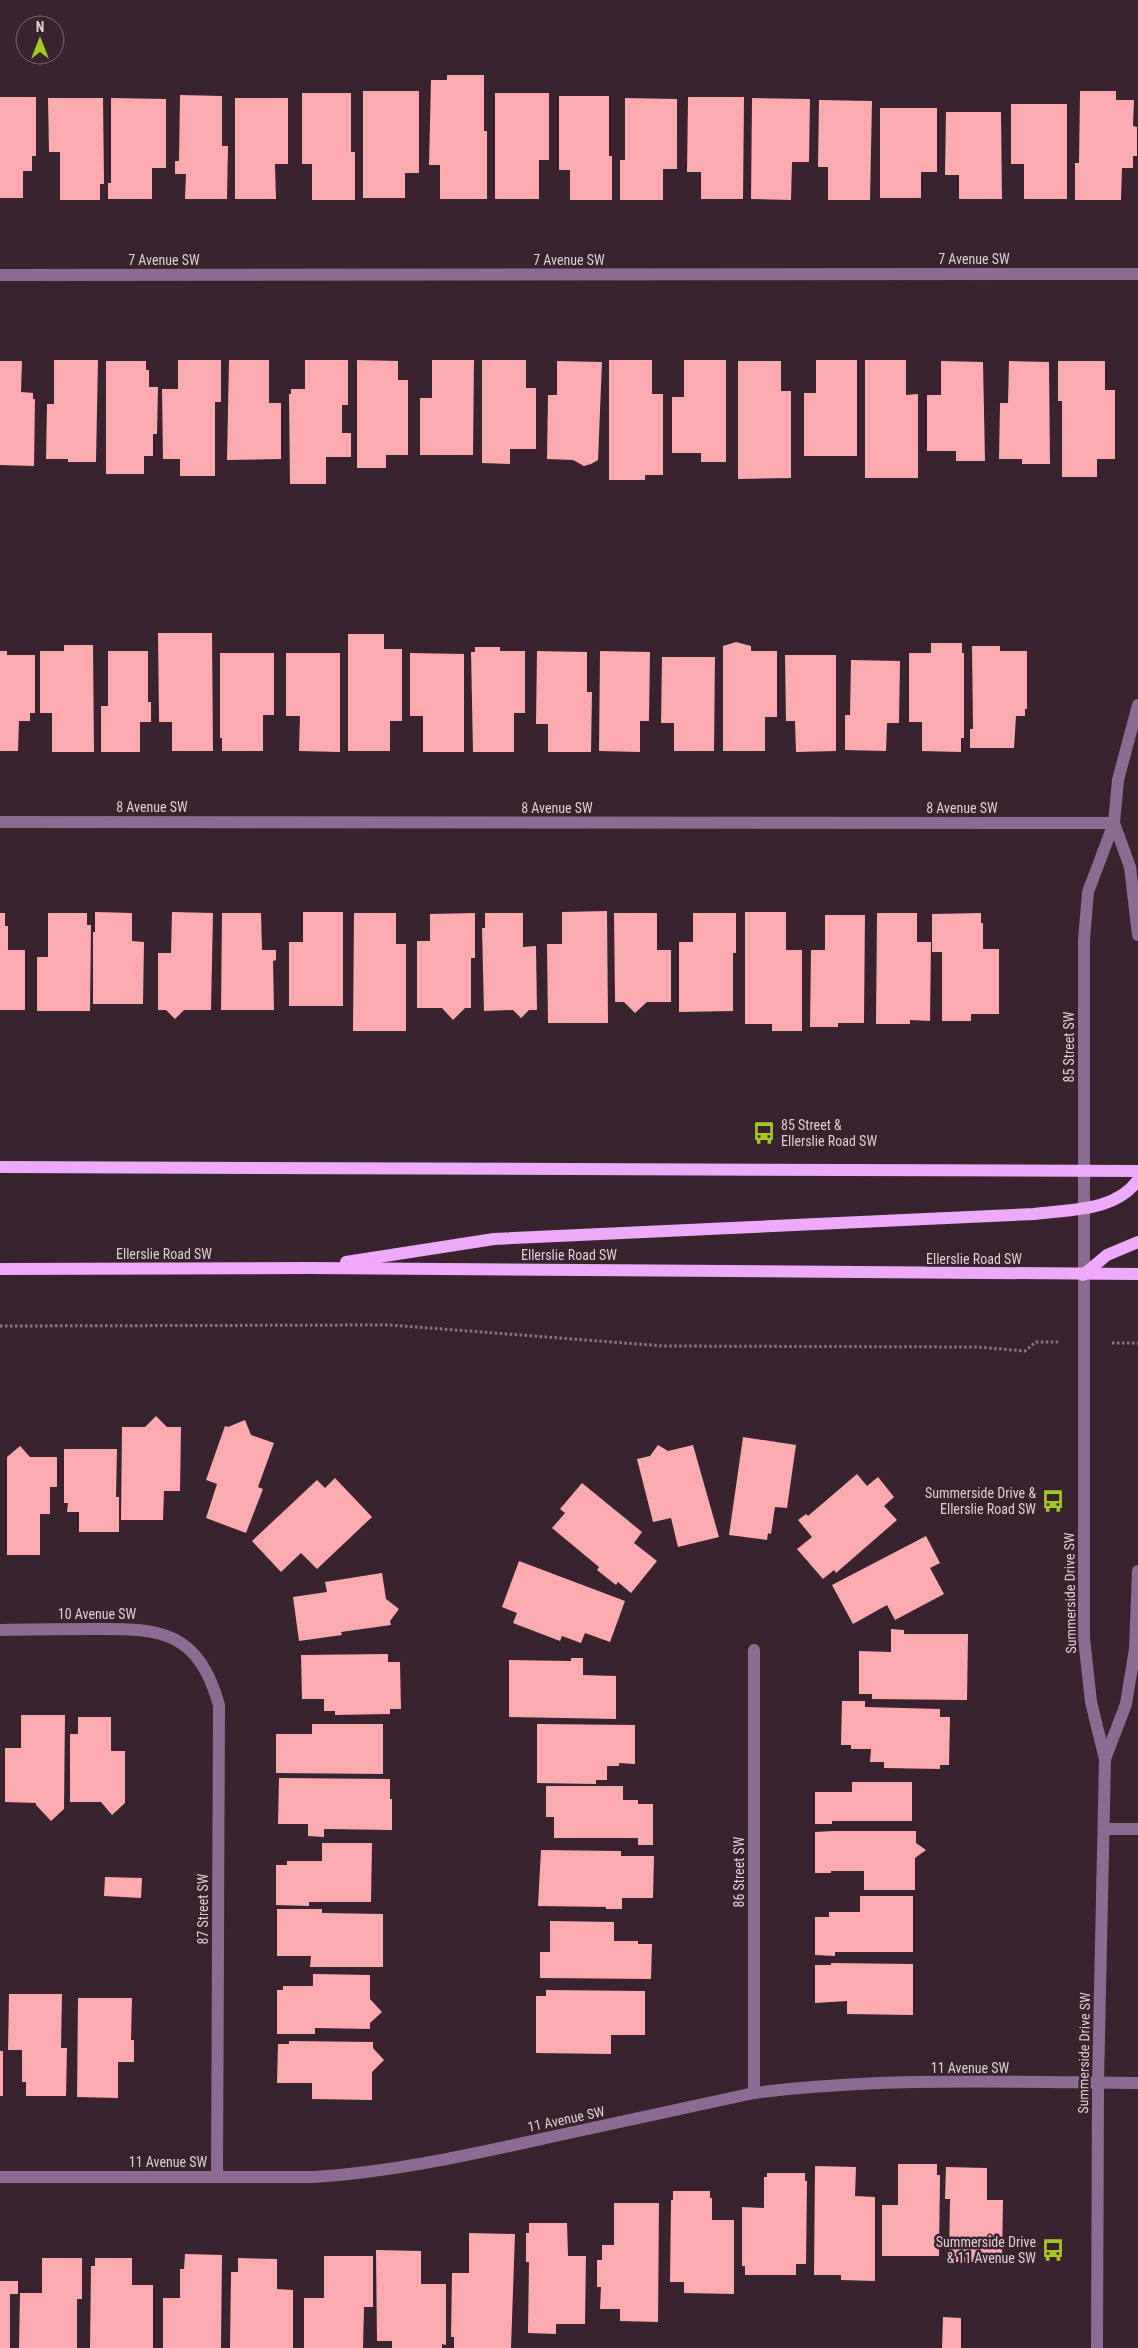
<svg xmlns="http://www.w3.org/2000/svg" width="1138" height="2348" font-family="'Roboto Condensed',sans-serif">
  <style>
    .building { fill: #fbaab0 }
    .lines { fill: none; stroke-linecap: round; stroke-linejoin: round }
    .path { stroke: #88757e; stroke-width: 3; stroke-dasharray: 2.5 2.5; stroke-linecap: butt }
    .minor { stroke: #8c6b92; stroke-width: 12 }
    .major { stroke: #eeaafa; stroke-width: 12 }
    .labels { text-anchor: middle; dominant-baseline: central; stroke-width: 5; stroke-linejoin: round; paint-order: stroke }
    .street-label { font-size: 14px; fill: #decfd5; stroke: #39232e }
    .poi-label { font-size: 14px; fill: #decfd5; stroke: #39232e; text-anchor: end }
  </style>
  <rect width="100%" height="100%" fill="#39232e"/>
  <g class="building">
    <polygon points="447,75 484,75 484,131 487,131 487,199 440,199 440,165 429,165 431,80 447,80"/>
    <polygon points="363,91 419,91 419,173 405,173 405,198 363,198"/>
    <polygon points="1080,91 1116,91 1116,100 1134,100 1133,126 1137,127 1137,156 1133,156 1133,168 1122,168 1121,200 1075,200 1075,163 1079,163"/>
    <polygon points="302,93 351,93 351,152 355,152 355,200 312,200 312,164 302,164"/>
    <polygon points="495,93 549,93 549,160 539,160 539,199 495,199"/>
    <polygon points="180,95 222,96 222,146 228,146 227,199 185,199 186,174 175,174 175,161 179,161"/>
    <polygon points="559,96 609,96 609,156 612,156 612,200 570,200 570,170 559,170"/>
    <polygon points="0,97 36,97 36,156 32,156 32,171 23,171 23,198 0,198"/>
    <polygon points="688,97 744,97 743,199 701,199 701,172 687,172"/>
    <polygon points="48,98 103,98 104,184 100,184 100,200 60,200 60,152 49,152"/>
    <polygon points="111,98 166,99 166,168 152,168 152,199 108,199 108,183 111,183"/>
    <polygon points="235,98 288,98 288,164 275,164 276,199 235,199"/>
    <polygon points="625,98 677,99 677,169 663,169 663,200 620,200 620,160 625,160"/>
    <polygon points="752,98 810,99 809,162 792,162 791,200 751,199"/>
    <polygon points="819,100 872,101 870,200 828,200 828,167 818,167"/>
    <polygon points="1011,104 1067,104 1067,199 1024,199 1024,164 1011,164"/>
    <polygon points="880,108 937,108 937,172 921,172 921,198 880,198"/>
    <polygon points="946,112 1001,112 1002,199 959,199 959,175 945,175"/>
    <polygon points="54,360 98,360 96,462 68,462 68,459 46,459 47,404 54,404"/>
    <polygon points="178,360 221,360 221,402 215,402 215,476 180,476 180,459 163,459 162,389 178,389"/>
    <polygon points="229,360 269,360 269,403 281,403 281,459 227,460"/>
    <polygon points="305,360 348,360 348,405 342,405 342,433 351,433 351,457 326,457 326,484 290,484 289,394 291,394 291,389 305,389"/>
    <polygon points="357,360 398,361 398,380 408,380 408,455 386,455 386,468 357,468"/>
    <polygon points="432,360 474,360 473,455 420,455 420,398 432,398"/>
    <polygon points="482,360 526,360 526,388 536,388 536,449 510,449 510,464 482,463"/>
    <polygon points="609,360 652,360 652,394 663,394 663,475 645,475 645,480 609,480"/>
    <polygon points="684,360 726,360 726,462 701,462 701,453 672,453 672,397 684,397"/>
    <polygon points="816,360 857,360 857,456 804,456 804,393 816,393"/>
    <polygon points="865,360 906,360 906,395 918,394 918,478 865,478"/>
    <polygon points="0,361 22,361 21,392 33,393 33,399 35,399 34,466 0,465"/>
    <polygon points="106,361 146,361 146,370 149,370 149,387 158,387 157,434 153,434 153,456 144,456 144,474 106,474"/>
    <polygon points="557,361 602,362 598,460 591,464 584,466 573,460 547,459 548,395 557,395"/>
    <polygon points="738,361 781,361 781,391 791,391 791,478 738,479"/>
    <polygon points="941,361 983,362 985,461 956,461 956,451 927,451 927,395 941,395"/>
    <polygon points="1009,361 1049,362 1050,464 1022,464 1022,459 999,459 1000,403 1008,403"/>
    <polygon points="1058,361 1105,361 1105,390 1115,390 1115,459 1097,459 1097,477 1062,477 1062,401 1058,401"/>
    <polygon points="158,633 212,633 213,751 172,751 172,722 159,722"/>
    <polygon points="348,634 384,634 384,649 402,649 402,721 390,721 390,751 348,751"/>
    <polygon points="736,642 751,646 751,651 777,651 777,717 765,717 765,751 723,751 723,646"/>
    <polygon points="931,643 962,643 962,653 964,653 964,738 961,738 961,752 922,751 922,722 909,722 909,653 931,653"/>
    <polygon points="64,645 93,645 94,752 52,752 52,713 40,713 40,651 64,651"/>
    <polygon points="972,646 1000,646 1000,651 1027,651 1027,709 1025,709 1025,716 1016,716 1014,748 970,748 970,729 973,729"/>
    <polygon points="475,647 500,647 500,651 525,651 525,713 514,713 514,752 473,752 471,652 475,652"/>
    <polygon points="0,651 7,651 7,655 35,655 35,713 30,713 30,721 19,721 18,751 0,751"/>
    <polygon points="108,651 148,651 148,702 151,702 151,722 140,722 140,752 101,752 101,706 108,706"/>
    <polygon points="537,651 587,652 587,692 592,692 591,752 548,752 548,724 536,724"/>
    <polygon points="600,651 650,652 649,721 640,721 640,752 599,751"/>
    <polygon points="220,653 274,653 274,715 263,715 263,751 222,751 222,738 220,738"/>
    <polygon points="286,653 340,653 340,752 299,751 300,716 286,716"/>
    <polygon points="410,653 464,654 464,752 423,752 423,716 410,716"/>
    <polygon points="785,655 836,655 836,751 796,752 795,721 786,721"/>
    <polygon points="662,657 715,657 714,751 674,751 674,723 661,723"/>
    <polygon points="851,660 900,661 899,723 887,723 886,751 845,750 845,715 850,715"/>
    <polygon points="607,911 608,1023 548,1023 547,944 562,944 562,912"/>
    <polygon points="95,912 132,913 132,941 144,942 143,1004 93,1004 93,932 95,932"/>
    <polygon points="172,912 213,913 211,1010 184,1010 175,1019 166,1010 158,1010 158,953 171,953"/>
    <polygon points="303,912 343,912 343,1006 289,1006 289,942 303,942"/>
    <polygon points="745,912 786,912 786,950 802,950 802,1031 772,1031 772,1024 745,1024"/>
    <polygon points="0,913 5,913 5,926 8,926 8,950 25,950 25,1010 0,1010"/>
    <polygon points="48,913 87,913 87,925 91,925 90,1011 37,1011 37,957 48,957"/>
    <polygon points="222,913 261,913 262,950 276,950 276,960 273,961 274,1010 221,1010"/>
    <polygon points="354,913 396,913 396,944 406,944 406,1031 353,1031"/>
    <polygon points="475,913 475,958 471,958 471,1008 465,1008 453,1020 442,1008 417,1008 417,941 430,941 430,914"/>
    <polygon points="485,913 523,913 523,947 536,946 537,1010 529,1010 521,1018 513,1010 484,1011 482,928 485,928"/>
    <polygon points="614,913 657,913 657,950 671,950 671,1002 647,1002 635,1013 624,1002 615,1002"/>
    <polygon points="693,913 736,913 736,953 733,953 733,1011 679,1012 679,942 693,942"/>
    <polygon points="877,913 917,913 917,942 931,942 930,1021 910,1020 910,1024 876,1024"/>
    <polygon points="981,913 981,923 983,923 983,949 999,949 999,1014 971,1014 971,1021 942,1021 942,952 932,952 932,914"/>
    <polygon points="825,915 865,915 864,1023 838,1023 838,1027 810,1027 811,950 825,950"/>
    <polygon points="156,1416 167,1427 181,1427 180,1491 164,1491 163,1520 121,1520 122,1427 145,1427"/>
    <polygon points="245,1420 251,1435 274,1443 258,1487 263,1489 246,1533 206,1518 217,1484 206,1480 225,1426 228,1427"/>
    <polygon points="743,1437 796,1445 787,1508 775,1507 771,1534 768,1533 767,1540 729,1535"/>
    <polygon points="658,1445 668,1451 693,1445 719,1537 678,1547 671,1518 653,1522 637,1459 650,1456"/>
    <polygon points="20,1446 30,1457 57,1457 57,1487 50,1487 50,1514 40,1514 40,1555 7,1555 7,1457"/>
    <polygon points="64,1449 117,1449 116,1497 119,1497 119,1532 79,1532 79,1512 67,1512 68,1503 64,1503"/>
    <polygon points="857,1474 867,1486 878,1477 894,1497 884,1506 897,1520 836,1573 834,1570 823,1579 797,1549 812,1537 798,1520 806,1514 808,1516"/>
    <polygon points="335,1478 372,1517 317,1569 301,1553 281,1572 252,1541 317,1480 325,1488"/>
    <polygon points="582,1483 642,1532 634,1543 657,1561 631,1593 618,1582 616,1585 597,1570 599,1567 552,1528 565,1513 560,1509"/>
    <polygon points="926,1536 940,1563 930,1568 944,1594 895,1620 887,1605 853,1624 832,1585"/>
    <polygon points="519,1561 625,1601 610,1642 585,1633 581,1643 562,1636 560,1641 513,1623 517,1613 502,1607"/>
    <polygon points="382,1573 386,1599 399,1609 390,1621 391,1625 341,1632 342,1635 299,1641 293,1597 327,1592 325,1582"/>
    <polygon points="891,1629 904,1630 904,1634 968,1634 967,1700 872,1699 872,1694 859,1694 859,1651 891,1652"/>
    <polygon points="388,1654 388,1662 400,1662 401,1709 390,1709 390,1714 335,1715 335,1711 324,1711 324,1699 302,1699 301,1655"/>
    <polygon points="571,1658 583,1658 583,1675 616,1676 616,1719 509,1717 509,1660 571,1661"/>
    <polygon points="842,1701 865,1701 865,1707 940,1709 940,1717 950,1717 949,1765 940,1765 940,1769 884,1768 884,1762 870,1762 871,1749 851,1749 851,1745 841,1745"/>
    <polygon points="21,1715 65,1715 64,1809 51,1821 36,1805 36,1803 5,1802 5,1748 21,1748"/>
    <polygon points="78,1717 111,1717 111,1751 125,1751 125,1803 112,1815 101,1802 70,1802 70,1734 78,1734"/>
    <polygon points="312,1724 383,1724 383,1774 276,1773 276,1734 312,1734"/>
    <polygon points="537,1724 635,1725 635,1764 619,1763 619,1766 607,1766 607,1780 596,1780 596,1784 537,1783"/>
    <polygon points="279,1778 390,1779 390,1799 392,1799 392,1830 324,1829 324,1837 308,1836 308,1824 278,1824"/>
    <polygon points="852,1782 912,1782 912,1821 832,1821 832,1824 815,1824 815,1792 852,1792"/>
    <polygon points="546,1786 623,1786 623,1800 638,1800 638,1804 653,1804 653,1845 638,1845 638,1838 554,1838 554,1817 546,1817"/>
    <polygon points="833,1831 916,1831 916,1843 926,1850 915,1858 915,1890 864,1890 864,1871 831,1871 831,1873 815,1873 815,1832"/>
    <polygon points="322,1843 372,1843 371,1902 309,1902 309,1906 276,1905 276,1865 287,1865 287,1861 322,1861"/>
    <polygon points="541,1850 621,1851 621,1856 654,1856 653,1898 622,1898 622,1909 606,1909 606,1907 538,1906"/>
    <polygon points="105,1877 142,1878 141,1898 104,1896"/>
    <polygon points="860,1896 913,1896 913,1952 835,1952 835,1956 815,1955 815,1917 829,1917 829,1912 860,1912"/>
    <polygon points="277,1909 322,1909 322,1913 383,1914 383,1967 310,1967 311,1956 277,1956"/>
    <polygon points="550,1921 614,1922 614,1941 638,1941 638,1944 652,1944 651,1979 540,1978 540,1952 550,1952"/>
    <polygon points="831,1963 913,1964 913,2015 847,2014 847,2001 815,2003 815,1965 831,1965"/>
    <polygon points="313,1974 370,1975 370,1999 382,2012 370,2023 370,2029 315,2028 315,2034 277,2034 277,1990 283,1990 283,1986 313,1986"/>
    <polygon points="546,1990 645,1991 645,2035 611,2035 611,2054 536,2053 536,1996 546,1996"/>
    <polygon points="9,1994 62,1994 61,2048 67,2048 66,2096 26,2096 26,2082 22,2082 22,2050 8,2050"/>
    <polygon points="78,1998 132,1998 131,2040 134,2040 134,2062 118,2062 118,2098 77,2097"/>
    <polygon points="289,2041 373,2042 373,2048 384,2060 372,2072 372,2100 312,2099 312,2083 277,2083 278,2044 289,2044"/>
    <rect x="0" y="2051" width="3" height="45"/>
    <polygon points="898,2164 937,2164 937,2175 940,2175 939,2256 882,2256 882,2205 898,2205"/>
    <polygon points="815,2166 856,2167 855,2196 875,2197 875,2281 841,2280 841,2275 814,2275"/>
    <polygon points="946,2167 987,2168 987,2200 1003,2200 1002,2262 949,2262 950,2199 945,2199"/>
    <polygon points="767,2173 805,2173 805,2181 807,2181 806,2264 796,2264 796,2275 745,2275 745,2266 742,2266 742,2207 764,2208 764,2177 767,2177"/>
    <polygon points="673,2191 710,2191 710,2198 712,2198 712,2220 734,2220 734,2294 684,2293 684,2282 670,2282 671,2200 673,2200"/>
    <polygon points="614,2203 659,2203 658,2322 620,2321 620,2309 600,2309 601,2287 597,2287 597,2260 602,2260 602,2245 614,2245"/>
    <polygon points="529,2223 567,2223 568,2256 586,2256 585,2324 556,2324 556,2334 528,2333 529,2262 526,2262 526,2233 529,2233"/>
    <polygon points="469,2233 515,2234 511,2348 454,2348 454,2337 451,2337 452,2273 469,2273"/>
    <polygon points="376,2250 421,2251 421,2284 446,2284 446,2345 442,2344 442,2348 392,2348 392,2341 377,2341"/>
    <polygon points="185,2254 222,2255 221,2348 163,2348 163,2298 180,2298 180,2269 184,2269"/>
    <polygon points="324,2256 373,2256 373,2307 364,2307 363,2348 304,2348 304,2298 324,2298"/>
    <polygon points="42,2258 82,2258 82,2299 77,2299 77,2348 19,2348 20,2293 42,2293"/>
    <polygon points="95,2258 132,2258 132,2285 153,2285 153,2348 90,2348 91,2266 95,2266"/>
    <polygon points="238,2258 277,2259 277,2289 293,2290 293,2348 230,2348 231,2272 238,2272"/>
    <polygon points="0,2281 18,2281 18,2294 10,2294 10,2348 0,2348"/>
    <polygon points="943,2317 961,2318 961,2348 942,2348"/>
  </g>
  <g class="lines">
    <g class="path">
      <polyline points="0,1326 390,1325 664,1346 977,1347 1025,1351 1036,1342 1058,1342"/>
      <polyline points="1112,1343 1138,1343"/>
    </g>
    <g class="minor">
      <polyline points="0,275 1138,274"/>
      <polyline points="0,822 1114,823"/>
      <polyline points="1114,823 1130,867 1138,935"/>
      <path d="M0 1630C31 1629 62 1629 93 1629 161 1628 198 1631 219 1705L217 2177"/>
      <polyline points="754,1650 754,2093"/>
      <polyline points="1105,1759 1126,1704 1135,1649 1138,1571"/>
      <polyline points="1104,1829 1138,1829"/>
      <path d="M0 2177H314C393 2172 469 2155 546 2138 616 2123 685 2108 754 2093 881 2077 1010 2082 1138 2083"/>
      <polyline points="1097,2348 1098,2083 1105,1759 1091,1702 1084,1638 1084,940 1088,892 1114,823 1118,780 1138,705"/>
    </g>
    <g class="major">
      <polyline points="0,1167 1138,1171"/>
      <path d="M346 1262 494 1239 1034 1214C1070 1209 1115 1212 1138 1180"/>
      <polyline points="0,1269 309,1268 1138,1274"/>
      <polyline points="1083,1275 1107,1255 1138,1242"/>
    </g>
  </g>
  <defs>
    <symbol id="bus-bare" viewBox="-9 -9 18 18"><path d="M-5-6H5V4H4V6H2V4H-2V6H-4V4H-5ZM-3.5-4V0h7V-4ZM-3.5 1.2v1.5H-2V1.2ZM2 1.2v1.5H3.5V1.2Z" fill="#a5c822" stroke="#39232e" stroke-width="2.5" paint-order="stroke"/></symbol>
  </defs>
  <g fill-rule="evenodd">
    <use href="#bus-bare" x="748" y="1117" width="32" height="32"/>
    <use href="#bus-bare" x="1037" y="1485" width="32" height="32"/>
    <use href="#bus-bare" x="1037" y="2234" width="32" height="32"/>
  </g>
  <g class="labels">
    <g class="street-label">
      <text x="974" y="259">7 Avenue SW</text>
      <text x="164" y="260">7 Avenue SW</text>
      <text x="569" y="260">7 Avenue SW</text>
      <text x="152" y="807">8 Avenue SW</text>
      <text x="557" y="808">8 Avenue SW</text>
      <text x="962" y="808">8 Avenue SW</text>
      <text transform="translate(1069 1047) rotate(-90)">85 Street SW</text>
      <text x="164" y="1254">Ellerslie Road SW</text>
      <text x="569" y="1255">Ellerslie Road SW</text>
      <text x="974" y="1259">Ellerslie Road SW</text>
      <text transform="translate(1070 1593) rotate(-91)">Summerside Drive SW</text>
      <text x="97" y="1614">10 Avenue SW</text>
      <text transform="translate(739 1872) rotate(-90)">86 Street SW</text>
      <text transform="translate(203 1909) rotate(-90)">87 Street SW</text>
      <text transform="translate(1084 2053) rotate(-89)">Summerside Drive SW</text>
      <text x="970" y="2068">11 Avenue SW</text>
      <text transform="translate(566 2119) rotate(-12)">11 Avenue SW</text>
      <text x="168" y="2162">11 Avenue SW</text>
    </g>
    <g class="poi-label">
      <text x="781" y="1125" text-anchor="start">85 Street &amp;<tspan x="781" dy="16">Ellerslie Road SW</tspan></text>
      <text x="1036" y="1493">Summerside Drive &amp;<tspan x="1036" dy="16">Ellerslie Road SW</tspan></text>
      <text x="1036" y="2242">Summerside Drive<tspan x="1036" dy="16">&amp; 11 Avenue SW</tspan></text>
    </g>
  </g>
  <g transform="translate(40 40)"><circle r="24" fill="#39232e" stroke="#7b6871"/>
  <path d="M0-4L9 19L0 12L-9 19Z" fill="#a5c822"/>
  <text y="-8" font-size="14" font-weight="bold" text-anchor="middle" fill="#decfd5">N</text>
  </g>
</svg>
